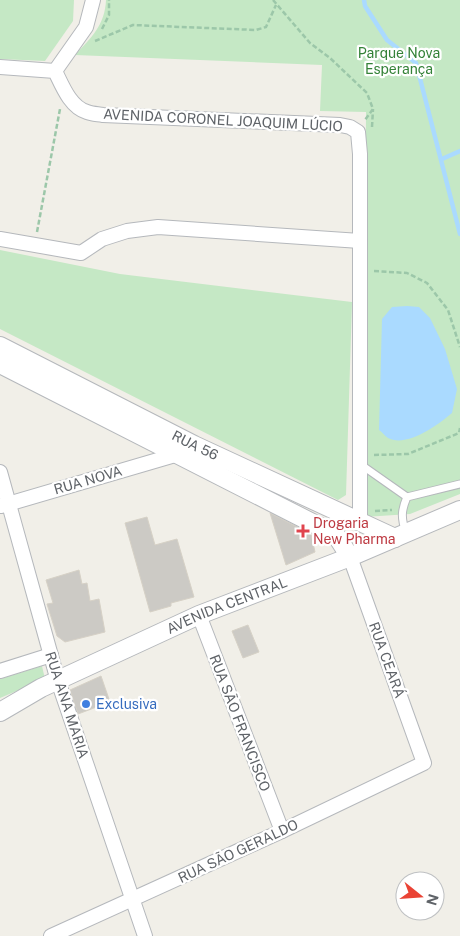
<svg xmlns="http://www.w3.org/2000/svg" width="460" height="936" font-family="'Public Sans',sans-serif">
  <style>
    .green { fill: #c5e8c5 }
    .water { fill: #aadaff }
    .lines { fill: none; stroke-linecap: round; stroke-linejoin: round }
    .stream { stroke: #aadaff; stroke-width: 4.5 }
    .building { fill: #cccac5; stroke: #d6d1c6 }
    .service-casing { stroke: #b5b8bc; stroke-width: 9 }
    .minor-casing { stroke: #b5b8bc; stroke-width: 16 }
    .tertiary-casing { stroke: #b5b8bc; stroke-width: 20 }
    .path { stroke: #9cc7a9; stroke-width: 2.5; stroke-dasharray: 5 2.5; stroke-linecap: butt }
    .service { stroke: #fff; stroke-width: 7 }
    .minor { stroke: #fff; stroke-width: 14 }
    .tertiary { stroke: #fff; stroke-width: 18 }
    .health-dot { fill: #e0444e; stroke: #fff; stroke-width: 2 }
    .shop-dot { fill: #3f7fe0; stroke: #fff; stroke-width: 2 }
    .labels { text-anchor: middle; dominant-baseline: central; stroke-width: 4.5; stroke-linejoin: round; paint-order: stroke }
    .park-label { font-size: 14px; fill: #348238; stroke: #fff }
    .street-label { font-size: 14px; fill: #5f6368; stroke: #fff }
    .health-label { font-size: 14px; fill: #be3a42; stroke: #fff; text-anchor: start }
    .shop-label { font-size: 14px; fill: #366cbe; stroke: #fff; text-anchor: start }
  </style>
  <rect width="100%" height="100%" fill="#f1efe8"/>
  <g class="green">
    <polygon points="0,0 74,0 73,21 45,61 0,59"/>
    <path d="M106 0H460V494L410 514 364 517 366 112 320 111 322 65 75 55C91 38 105 25 106 0Z"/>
    <polygon points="0,250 120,274 352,302 346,495 338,500 0,329"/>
    <polygon points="42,666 45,679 0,698 0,679"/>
  </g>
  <path class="water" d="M407 306 419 307 430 318 445 349 457 389 452 413C439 424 407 448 388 438 385 436 382 432 379 430L382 319 392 307Z"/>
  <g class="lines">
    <g class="stream">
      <polyline points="364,0 365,6 387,40 416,63 460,234"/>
      <polyline points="442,159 460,151"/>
    </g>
  </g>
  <g class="building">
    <polygon points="270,513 311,534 315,552 286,565"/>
    <polygon points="147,517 155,545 177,539 194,597 171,603 171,606 150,612 125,523"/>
    <polygon points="79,570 82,584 87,583 90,601 99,599 105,632 65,642 57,636 47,604 53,603 46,580"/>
    <polygon points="248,625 259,652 243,658 232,631"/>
    <polygon points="101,676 110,702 78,714 70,690"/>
  </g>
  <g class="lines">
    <defs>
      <g id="service">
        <polyline points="360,464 407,497"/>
        <path d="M406 533C401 518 401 511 407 497L460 484"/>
      </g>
      <g id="minor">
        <path d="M0 67 55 71C62 85 70 107 87 112 92 114 97 114 103 115L340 125 350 127 358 132 360 154V523"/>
        <polyline points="55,71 86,27 93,0"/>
        <polyline points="0,239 81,253 102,239 127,231 158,227 360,241"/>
        <polyline points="0,472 58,681 145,936"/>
        <polyline points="1,506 175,455"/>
        <polyline points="199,615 282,831"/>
        <polyline points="0,671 51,655"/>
        <polyline points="51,936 282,831 424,763 350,557"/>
      </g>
      <g id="tertiary">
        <path id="s1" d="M0 346 194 445 395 538"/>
        <polyline points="0,364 336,535 350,557"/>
        <path id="s2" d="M0 712 41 688 199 615 350 557 460 510"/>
      </g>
    </defs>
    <use href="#service" class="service-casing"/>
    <use href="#minor" class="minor-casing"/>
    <use href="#tertiary" class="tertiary-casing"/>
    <g class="path">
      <polyline points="273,0 310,43 330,58 367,93 373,109 365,120"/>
      <polyline points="102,29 109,15 109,0"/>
      <polyline points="95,41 133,25 256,30 266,27 276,5"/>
      <polyline points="372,127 373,109"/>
      <polyline points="37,232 60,109"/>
      <polyline points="374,271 407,273 427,283 448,310 460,347"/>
      <polyline points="374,455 408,454 459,433 460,428"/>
      <polyline points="375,511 392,510"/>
    </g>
    <use href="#service" class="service"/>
    <use href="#minor" class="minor"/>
    <use href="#tertiary" class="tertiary"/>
  </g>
  <path class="health-dot" d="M300.5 523.5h5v5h5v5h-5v5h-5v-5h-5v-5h5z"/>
  <circle class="shop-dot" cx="86" cy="704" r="5"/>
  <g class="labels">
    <g class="park-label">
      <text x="399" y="53">Parque Nova<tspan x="399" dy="16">Esperança</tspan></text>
    </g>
    <g class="street-label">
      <text transform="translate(223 120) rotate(3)">AVENIDA CORONEL JOAQUIM LÚCIO</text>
      <text stroke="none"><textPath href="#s1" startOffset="219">RUA 56</textPath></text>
      <text transform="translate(88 480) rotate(-16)">RUA NOVA</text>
      <text stroke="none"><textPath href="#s2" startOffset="251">AVENIDA CENTRAL</textPath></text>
      <text transform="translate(387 660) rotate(70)">RUA CEARÁ</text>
      <text transform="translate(67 705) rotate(72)">RUA ANA MARIA</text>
      <text transform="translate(240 723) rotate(69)">RUA SÃO FRANCISCO</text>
      <text transform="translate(238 851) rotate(-25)">RUA SÃO GERALDO</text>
    </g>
    <g class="health-label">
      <text x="313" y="523">Drogaria<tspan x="313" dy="16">New Pharma</tspan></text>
    </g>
    <g class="shop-label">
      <text x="96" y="704">Exclusiva</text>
    </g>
  </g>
  <g transform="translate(420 896) rotate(107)"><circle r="24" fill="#ffffff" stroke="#bfc1c3"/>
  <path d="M0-4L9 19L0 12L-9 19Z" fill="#ea4335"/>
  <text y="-8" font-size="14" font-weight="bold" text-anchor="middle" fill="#5f6368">N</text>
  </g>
</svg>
